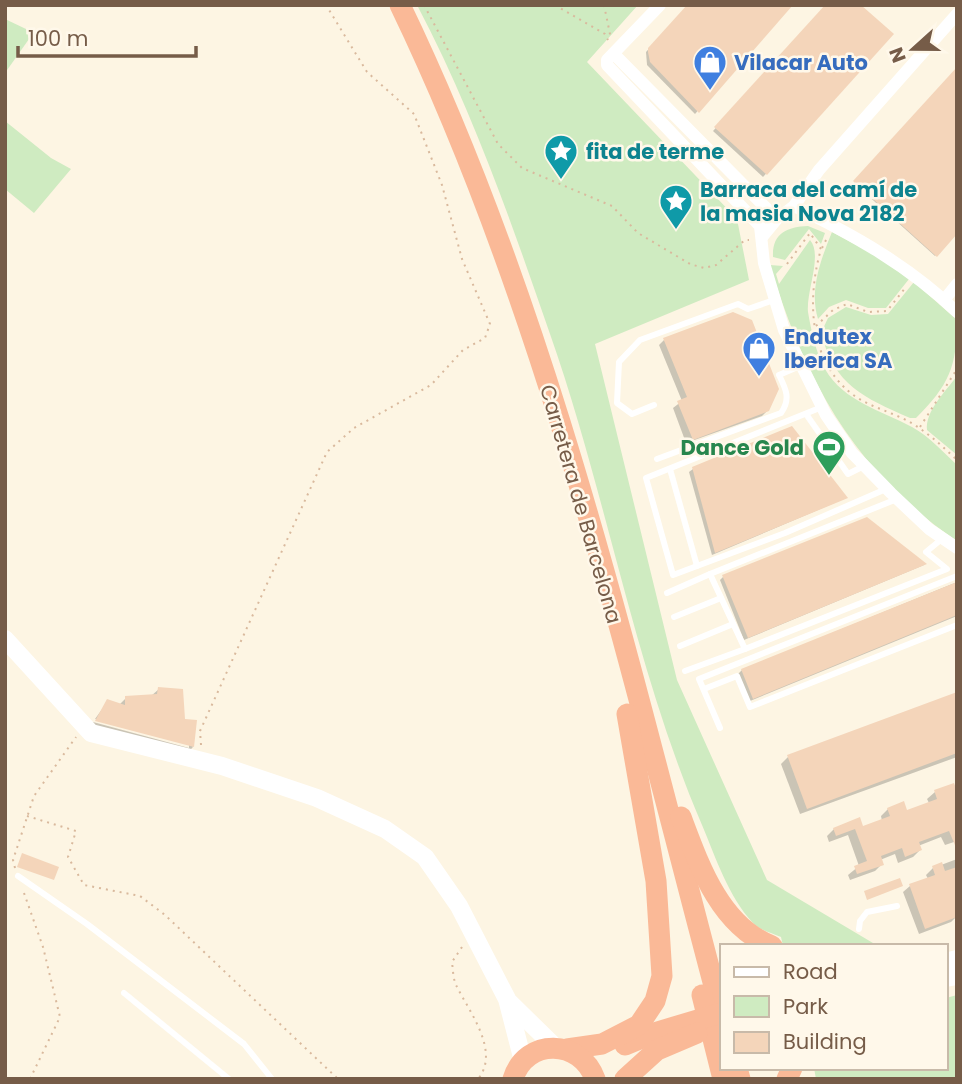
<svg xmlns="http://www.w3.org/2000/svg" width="962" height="1084" font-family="Poppins,sans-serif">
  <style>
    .green { fill: #cfebc1 }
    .shadow { fill: #0003 }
    .building { fill: #f4d5ba }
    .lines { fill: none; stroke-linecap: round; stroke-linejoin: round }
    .path { stroke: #d9b99d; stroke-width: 2; stroke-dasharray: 2 5; stroke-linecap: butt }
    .lane { stroke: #fff; stroke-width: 6 }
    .street { stroke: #fff; stroke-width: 12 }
    .secondary { stroke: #fff; stroke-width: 18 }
    .highway { stroke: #fab997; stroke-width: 21 }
    .labels { text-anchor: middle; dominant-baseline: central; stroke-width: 5; stroke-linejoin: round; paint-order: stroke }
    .shop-label { font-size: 21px; font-weight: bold; fill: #366cbe; stroke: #fff8ea; text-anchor: start }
    .culture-label { font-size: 21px; font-weight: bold; fill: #0d838f; stroke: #fff8ea; text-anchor: start }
    .leisure-label { font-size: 21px; font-weight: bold; fill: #27864d; stroke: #fff8ea; text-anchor: end }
    .street-label { font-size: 21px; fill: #765c48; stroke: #fff8ea }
  </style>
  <rect width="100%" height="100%" fill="#fdf5e3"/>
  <g class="green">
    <path d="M417 5H638L587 62 737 219 749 280 595 344 677 680 767 880 878 946H783L781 937C772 933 760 930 753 923 728 896 716 858 702 825 634 667 607 496 550 334 512 224 472 109 417 5Z"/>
    <polygon points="5,19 26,29 29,39 5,73"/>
    <polygon points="5,121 51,158 71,169 34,213 5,189"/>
    <path d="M808 226 825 233 821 244 809 229 785 260 773 257C772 233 787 227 808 226Z"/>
    <path d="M832 232 877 256 909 279 886 308H868L846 300 829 307 818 319C809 290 821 259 832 232Z"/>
    <path d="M810 240C823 255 806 291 808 312 811 330 816 353 825 369 844 402 881 410 912 427 930 437 943 452 957 465V541C855 472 805 381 770 265L783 266 776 274 779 284Z"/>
    <path d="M914 282 957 320C957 367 949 385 916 418H910C863 397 835 386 821 333L828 318 846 307 871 315 888 314Z"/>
    <path d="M957 376V455L927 430C925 411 946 391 957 376Z"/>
    <polygon points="957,995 957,1079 816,1079 814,1068 946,1068 946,998"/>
  </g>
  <g class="shadow">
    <polygon points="689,5 789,5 695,114 647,65 646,52"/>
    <polygon points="827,5 892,34 763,177 713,131"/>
    <polygon points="957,69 957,231 935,256 854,183"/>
    <polygon points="664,340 768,410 762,416 686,443 673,408 682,401 659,345"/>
    <polygon points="693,469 846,498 712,555 689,472"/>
    <polygon points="924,565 744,640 720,580 723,577"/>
    <polygon points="957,582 957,616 750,701 738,674 742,670"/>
    <polygon points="159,689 193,747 186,754 90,728 93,722 189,748 189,744 95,719 108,701 119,705 126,698 151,696"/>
    <polygon points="957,694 957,757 800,814 781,764 788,757"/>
    <polygon points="953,785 957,841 945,845 941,837 918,846 920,850 913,857 898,863 895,854 880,860 882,864 875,871 850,880 848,875 859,866 848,835 829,842 827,836 834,829 862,828 882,821 881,816 888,809 906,812 929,803 927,799 935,792"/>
    <polygon points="957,859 957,916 951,922 919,934 903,892 910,886 928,879 926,875 933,868"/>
  </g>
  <g class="building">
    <polygon points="687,5 793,5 699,113 650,62 648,52 648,48"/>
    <polygon points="825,5 861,5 894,34 767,175 714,127"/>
    <polygon points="957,67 957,234 937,257 853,181"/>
    <polygon points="733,312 752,320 779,389 769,411 693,440 677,401 687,397 663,338"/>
    <polygon points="792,426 848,498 715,553 692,467"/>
    <polygon points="867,517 927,564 748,638 722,575"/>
    <polygon points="957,582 957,615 753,699 741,669"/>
    <polygon points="158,687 183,689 185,719 197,720 194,747 95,721 107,699 125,705 125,696 157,694"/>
    <polygon points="957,692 957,753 807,809 787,755"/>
    <polygon points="954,783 957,791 957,850 949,831 919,842 922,850 905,857 902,848 881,856 884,865 857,874 854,866 867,861 855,829 836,836 833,828 860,817 863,826 890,816 887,808 904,801 907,810 937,799 934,790"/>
    <polygon points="22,853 59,867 54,880 17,867"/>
    <polygon points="942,862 945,871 957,867 957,917 925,929 909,884 935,875 932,866"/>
    <polygon points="900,878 903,886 867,900 864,891"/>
  </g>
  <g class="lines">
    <g class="path">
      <polyline points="424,5 498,144 522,168 612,206 638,233 690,264 704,268 716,265 745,240 749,240"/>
      <polyline points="555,5 605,34 608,40"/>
      <polyline points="604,5 611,39"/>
      <polyline points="822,248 827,238"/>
      <path d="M787 264 810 233 821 249C807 298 808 360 852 394 868 406 888 411 906 420 925 430 941 445 957 460"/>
      <polyline points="816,326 833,310 847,304 868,312 887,311 906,287"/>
      <polyline points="920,427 957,369"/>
      <polyline points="201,745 200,731 327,452 354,428 431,385 463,350 485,338 490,324 462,259 442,185 414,114 367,72 326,5"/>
      <polyline points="27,816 76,831 68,857 84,885 140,896 165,915 338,1079"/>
      <polyline points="15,868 13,860 34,796 76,737"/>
      <polyline points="24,893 43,947 60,1017 30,1079"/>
      <path d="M462 947 452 962C453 970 453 978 456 985 468 1010 501 1051 478 1079"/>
    </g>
    <g class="lane">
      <polyline points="654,405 632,414 617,403 619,362 640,340 738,304 748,309 774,300"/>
      <polyline points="822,407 646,478 673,575 785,533 886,489"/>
      <polyline points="806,414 848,474 864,466"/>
      <path d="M657 459 781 413C791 399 786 389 779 375L800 366"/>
      <polyline points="670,469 697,566"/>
      <polyline points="897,499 710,574 745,649 947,569 926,552 943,538"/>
      <polyline points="667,593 710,574"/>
      <polyline points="674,617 721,598"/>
      <polyline points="680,646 733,624"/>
      <polyline points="685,671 745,649"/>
      <polyline points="704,689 737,676 750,707 957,625"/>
      <polyline points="720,728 699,679 957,576"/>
      <polyline points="18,876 87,924 244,1044 272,1079"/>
      <polyline points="859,929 860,921 867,912 897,906"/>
      <polyline points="124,993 229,1079"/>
    </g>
    <g class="street">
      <polyline points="660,5 607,60 607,65 760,226 764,263 784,330 826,415 852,453 891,493 929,529 957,548"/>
      <polyline points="614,54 777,219"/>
      <path d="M794 206C854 235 909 266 957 312"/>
      <polyline points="763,236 777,219 794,206 819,170 957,14"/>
      <polyline points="944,300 957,284"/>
    </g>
    <g class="secondary">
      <polyline points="5,639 91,733 222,766 317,798 385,829 425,857 459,906 507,999 523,1061"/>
      <polyline points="946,962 957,959"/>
      <polyline points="946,978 957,976"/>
      <polyline points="510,1003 555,1047"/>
    </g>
    <g class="highway">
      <path d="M400 5C552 320 632 679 722 1016"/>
      <path d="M681 817C699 865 720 926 772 946"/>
      <polyline points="702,995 723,1079"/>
      <polyline points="625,1045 654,1033 721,1013"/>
      <polyline points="567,1049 602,1044 639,1025 655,1001 662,976 656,881 627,714"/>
      <polyline points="737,1068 740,1079"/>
      <path d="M513 1079C526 1037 581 1039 595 1079"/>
      <polyline points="625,1079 657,1050 697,1033"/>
      <polyline points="787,1079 792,1068"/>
    </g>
  </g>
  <defs>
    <symbol id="shop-pin" viewBox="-11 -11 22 30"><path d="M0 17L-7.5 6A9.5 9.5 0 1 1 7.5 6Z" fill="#3f7fe0" stroke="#fff8ea"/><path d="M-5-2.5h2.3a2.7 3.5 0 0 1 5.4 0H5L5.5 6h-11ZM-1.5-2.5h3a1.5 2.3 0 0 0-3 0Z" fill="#fff"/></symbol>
    <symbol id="sight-pin" viewBox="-11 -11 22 30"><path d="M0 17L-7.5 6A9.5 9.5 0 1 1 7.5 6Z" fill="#0f9aa8" stroke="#fff8ea"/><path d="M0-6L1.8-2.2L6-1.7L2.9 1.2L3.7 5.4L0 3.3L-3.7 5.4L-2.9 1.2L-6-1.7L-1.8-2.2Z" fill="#fff"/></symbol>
    <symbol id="stadium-pin" viewBox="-11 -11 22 30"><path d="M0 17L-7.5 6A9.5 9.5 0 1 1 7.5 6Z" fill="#2e9e5b" stroke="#fff8ea"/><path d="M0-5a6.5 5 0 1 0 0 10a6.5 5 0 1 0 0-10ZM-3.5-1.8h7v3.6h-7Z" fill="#fff"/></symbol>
  </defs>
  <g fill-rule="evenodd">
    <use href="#shop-pin" x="691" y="43" width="38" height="52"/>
    <use href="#sight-pin" x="542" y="132" width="38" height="52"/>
    <use href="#sight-pin" x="657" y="182" width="38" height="52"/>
    <use href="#shop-pin" x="740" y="329" width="38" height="52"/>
    <use href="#stadium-pin" x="810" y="428" width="38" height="52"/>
  </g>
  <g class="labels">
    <g class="shop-label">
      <text x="734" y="62">Vilacar Auto</text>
      <text x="784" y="336">Endutex<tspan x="784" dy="24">Iberica SA</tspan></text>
    </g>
    <g class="culture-label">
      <text x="586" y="151">fita de terme</text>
      <text x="700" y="189">Barraca del camí de<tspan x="700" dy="24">la masia Nova 2182</tspan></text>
    </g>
    <g class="leisure-label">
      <text x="804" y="447">Dance Gold</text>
    </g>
    <g class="street-label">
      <text transform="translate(581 504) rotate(74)">Carretera de Barcelona</text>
    </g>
  </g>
  <rect width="962" height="1084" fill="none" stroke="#765c48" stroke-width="14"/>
  <rect x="720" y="944" width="228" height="126" fill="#fff8ea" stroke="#c8baa9" stroke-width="2"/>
  <rect x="734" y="967" width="35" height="10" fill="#ffffff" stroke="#c8baa9" stroke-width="2"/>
  <text x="783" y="979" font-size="21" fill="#765c48">Road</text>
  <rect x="734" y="996" width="35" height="21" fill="#cfebc1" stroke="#c8baa9" stroke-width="2"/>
  <text x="783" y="1014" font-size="21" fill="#765c48">Park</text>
  <rect x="734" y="1032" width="35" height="21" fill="#f4d5ba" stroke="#c8baa9" stroke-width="2"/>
  <text x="783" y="1049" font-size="21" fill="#765c48">Building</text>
  <g transform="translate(913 49) rotate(249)" stroke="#fff8ea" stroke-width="5" paint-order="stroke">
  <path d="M0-5L12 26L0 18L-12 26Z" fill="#765c48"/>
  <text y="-10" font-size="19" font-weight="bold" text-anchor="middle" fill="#765c48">N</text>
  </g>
  <path d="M18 46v10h178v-10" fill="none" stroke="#765c48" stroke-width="3.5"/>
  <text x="28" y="46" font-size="21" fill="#765c48" stroke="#fff8ea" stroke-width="5" paint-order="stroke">100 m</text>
</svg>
